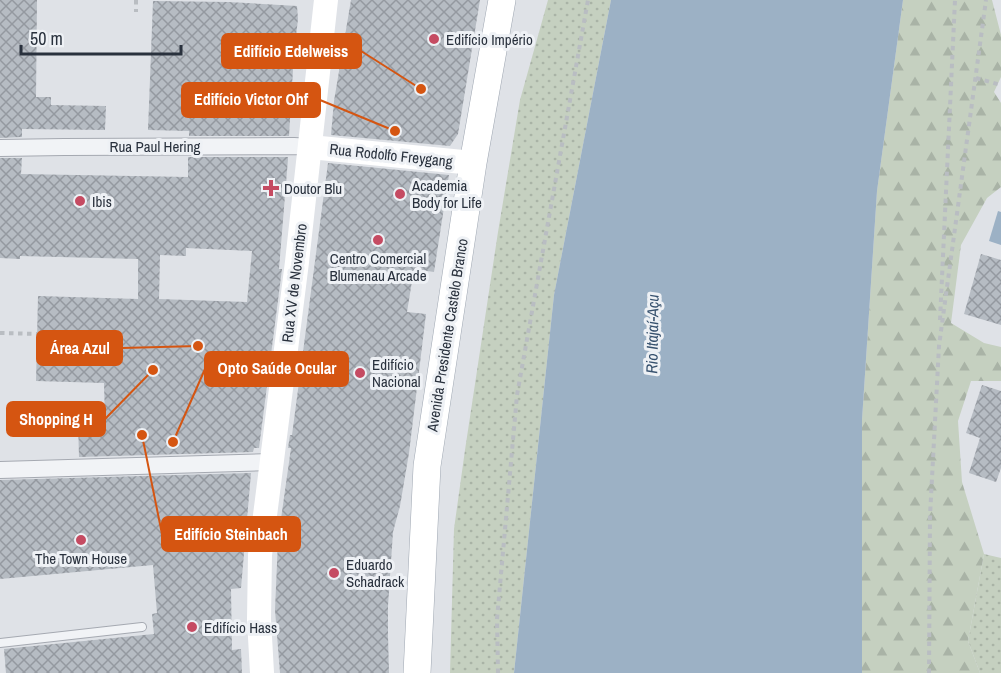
<svg xmlns="http://www.w3.org/2000/svg" width="1001" height="673" font-family="'Archivo Narrow',sans-serif">
  <style>
    .grass { fill: url(#grass-dots) }
    .forest { fill: url(#forest-firs) }
    .water { fill: #9cb1c5 }
    .building { fill: url(#building-cross-hatch); fill-rule: evenodd }
    .lines { fill: none; stroke-linecap: round; stroke-linejoin: round }
    .lane-casing { stroke: #a5a9b1; stroke-width: 10 }
    .street-casing { stroke: #a5a9b1; stroke-width: 18 }
    .primary-casing { stroke: #9fa7b2; stroke-width: 28 }
    .path { stroke: #b9bdc2; stroke-width: 4; stroke-dasharray: 4.5 4.5; stroke-linecap: butt }
    .lane { stroke: #f1f3f6; stroke-width: 8 }
    .street { stroke: #f1f3f6; stroke-width: 16 }
    .secondary { stroke: #fff; stroke-width: 24 }
    .primary { stroke: #fff; stroke-width: 27 }
    .poi-dot { fill: #c54b62; stroke: #eef1f5; stroke-width: 2 }
    .labels { text-anchor: middle; dominant-baseline: central; stroke-width: 6; stroke-linejoin: round; paint-order: stroke }
    .poi-label { font-size: 15px; fill: #29313d; stroke: #eef1f5; text-anchor: start }
    .street-label { font-size: 15px; fill: #29313d; stroke: #eef1f5 }
    .water-label { font-size: 16px; font-style: italic; fill: #36516e; stroke: #eef1f5 }
    .leader { fill: none; stroke: #d55511; stroke-width: 2 }
    .callout-dot { fill: #d55511; stroke: #eef1f5; stroke-width: 2 }
    .callout { fill: #d55511; stroke: #d55511; stroke-width: 2 }
    .callout-label { font-size: 16px; text-anchor: middle; font-weight: bold; fill: #fff }
  </style>
  <defs>
    <pattern id="grass-dots" width="8" height="8" patternUnits="userSpaceOnUse" patternTransform="scale(1.5)"><rect width="8" height="8" fill="#c5d0c0"/><path d="M2 2h.1M6 6h.1" fill="none" stroke="#a9b3a6" stroke-width="1.8" stroke-linecap="round"/></pattern>
    <pattern id="forest-firs" width="22" height="20" patternUnits="userSpaceOnUse" patternTransform="scale(1.5)"><rect width="22" height="20" fill="#c5d0c0"/><path d="M5 1l3.5 6h-7zM16 11l3.5 6h-7z" fill="#a9b3a6"/></pattern>
    <pattern id="building-cross-hatch" width="8" height="8" patternUnits="userSpaceOnUse" patternTransform="scale(1.5)"><rect width="8" height="8" fill="#b6bcc3"/><path d="M0 0l8 8M0 8l8-8" fill="none" stroke="#9499a0"/></pattern>
  </defs>
  <rect width="100%" height="100%" fill="#dfe2e7"/>
  <g class="grass">
    <polygon points="548,0 611,0 554,295 514,673 450,673 454,529 465,450 498,232 520,100"/>
    <polygon points="984,554 1001,558 1001,673 980,673 968,641"/>
  </g>
  <polygon class="forest" points="903,0 992,0 1001,35 1001,77 994,92 1001,103 1001,187 987,198 961,245 951,323 984,343 1001,347 1001,381 971,381 958,421 962,482 984,554 968,641 980,673 862,673 862,420 877,191"/>
  <g class="water">
    <polygon points="611,0 903,0 877,191 862,420 862,673 514,673 554,295"/>
    <polygon points="998,211 1001,212 1001,245 989,241"/>
  </g>
  <g class="building">
    <polygon points="0,0 37,0 36,97 51,97 51,105 106,106 105,130 22,129 22,137 0,138"/>
    <polygon points="351,0 480,0 458,134 450,146 331,135 334,101"/>
    <polygon points="153,1 228,2 297,6 298,19 294,53 289,136 189,136 189,131 148,130"/>
    <path d="M188 157H288V159L279 269H282L259 448H254L253 452 79 457 78 422 105 421 104 383 36 381 38 296 138 299V259L20 256V259L0 258V158H22L21 174 188 177ZM186 248 252 251 247 302 159 299 160 255 186 256Z"/>
    <polygon points="328,163 449,175 434,272 414,269 407,312 426,314 409,453 400,506 393,532 388,606 388,636 389,673 280,673 275,610 278,540 291,448 288,448 290,435 292,435"/>
    <polygon points="981,254 1001,260 1001,325 964,314"/>
    <polygon points="982,385 1001,391 1001,468 996,482 969,473 980,438 966,433"/>
    <polygon points="251,473 241,588 231,589 232,650 241,649 242,673 6,673 4,649 154,634 152,614 157,613 153,565 0,579 0,480"/>
  </g>
  <g class="lines">
    <defs>
      <polyline id="lane" points="0,643 142,627"/>
      <g id="street">
        <polyline points="0,148 64,147 294,146 310,147"/>
        <polyline points="0,470 271,462"/>
      </g>
      <polyline id="primary" points="417,673 427,466 473,163 502,0"/>
    </defs>
    <use href="#lane" class="lane-casing"/>
    <use href="#street" class="street-casing"/>
    <use href="#primary" class="primary-casing"/>
    <g class="path">
      <polyline points="136,0 136,12"/>
      <polyline points="976,78 1001,85"/>
      <polyline points="940,320 955,0"/>
      <polyline points="0,333 37,334"/>
      <polyline points="498,673 497,619 517,395 588,0"/>
      <polyline points="929,673 930,516 939,346 986,0"/>
    </g>
    <use href="#lane" class="lane"/>
    <use href="#street" class="street"/>
    <g class="secondary">
      <polyline points="310,147 473,163"/>
      <polyline points="262,673 259,619 260,555 297,262 326,0"/>
    </g>
    <use href="#primary" class="primary"/>
  </g>
  <g class="poi-dot">
    <circle cx="434" cy="39" r="6"/>
    <path d="M268 179h6v6h6v6h-6v6h-6v-6h-6v-6h6z"/>
    <circle cx="400" cy="194" r="6"/>
    <circle cx="80" cy="201" r="6"/>
    <circle cx="378" cy="240" r="6"/>
    <circle cx="360" cy="373" r="6"/>
    <circle cx="81" cy="540" r="6"/>
    <circle cx="334" cy="573" r="6"/>
    <circle cx="192" cy="627" r="6"/>
  </g>
  <g class="labels">
    <g class="poi-label">
      <text x="446" y="39">Edifício Império</text>
      <text x="412" y="185">Academia<tspan x="412" dy="17">Body for Life</tspan></text>
      <text x="284" y="188">Doutor Blu</text>
      <text x="92" y="201">Ibis</text>
      <text x="378" y="258" text-anchor="middle">Centro Comercial<tspan x="378" dy="17">Blumenau Arcade</tspan></text>
      <text x="372" y="364">Edifício<tspan x="372" dy="17">Nacional</tspan></text>
      <text x="81" y="558" text-anchor="middle">The Town House</text>
      <text x="346" y="564">Eduardo<tspan x="346" dy="17">Schadrack</tspan></text>
      <text x="204" y="627">Edifício Hass</text>
    </g>
    <g class="street-label">
      <text x="155" y="146">Rua Paul Hering</text>
      <text transform="translate(391 155) rotate(6)">Rua Rodolfo Freygang</text>
      <text transform="translate(294 283) rotate(-83)">Rua XV de Novembro</text>
      <text transform="translate(447 335) rotate(-81)">Avenida Presidente Castelo Branco</text>
    </g>
    <g class="water-label">
      <text transform="translate(652 334) rotate(-89)">Rio Itajaí-Açu</text>
    </g>
  </g>
  <path class="leader" d="M421 89L361 51M395 131L320 100M198 346L122 348M173 442L205 369M153 370L105 419M142 435L162 534"/>
  <g class="callout-dot">
    <circle cx="421" cy="89" r="6"/>
    <circle cx="395" cy="131" r="6"/>
    <circle cx="198" cy="346" r="6"/>
    <circle cx="173" cy="442" r="6"/>
    <circle cx="153" cy="370" r="6"/>
    <circle cx="142" cy="435" r="6"/>
  </g>
  <g class="callout">
    <rect x="222" y="34" width="139" height="34" rx="6"/>
    <rect x="182" y="83" width="138" height="34" rx="6"/>
    <rect x="37" y="331" width="85" height="34" rx="6"/>
    <rect x="205" y="352" width="143" height="34" rx="6"/>
    <rect x="7" y="402" width="98" height="34" rx="6"/>
    <rect x="162" y="517" width="138" height="34" rx="6"/>
  </g>
  <g class="callout-label">
    <text x="291" y="57">Edifício Edelweiss</text>
    <text x="251" y="105">Edifício Victor Ohf</text>
    <text x="80" y="354">Área Azul</text>
    <text x="277" y="374">Opto Saúde Ocular</text>
    <text x="56" y="425">Shopping H</text>
    <text x="231" y="540">Edifício Steinbach</text>
  </g>
  <path d="M21 45v9h160v-9" fill="none" stroke="#29313d" stroke-width="3"/>
  <text x="30" y="45" font-size="18" fill="#29313d" stroke="#eef1f5" stroke-width="4.5" paint-order="stroke">50 m</text>
</svg>
